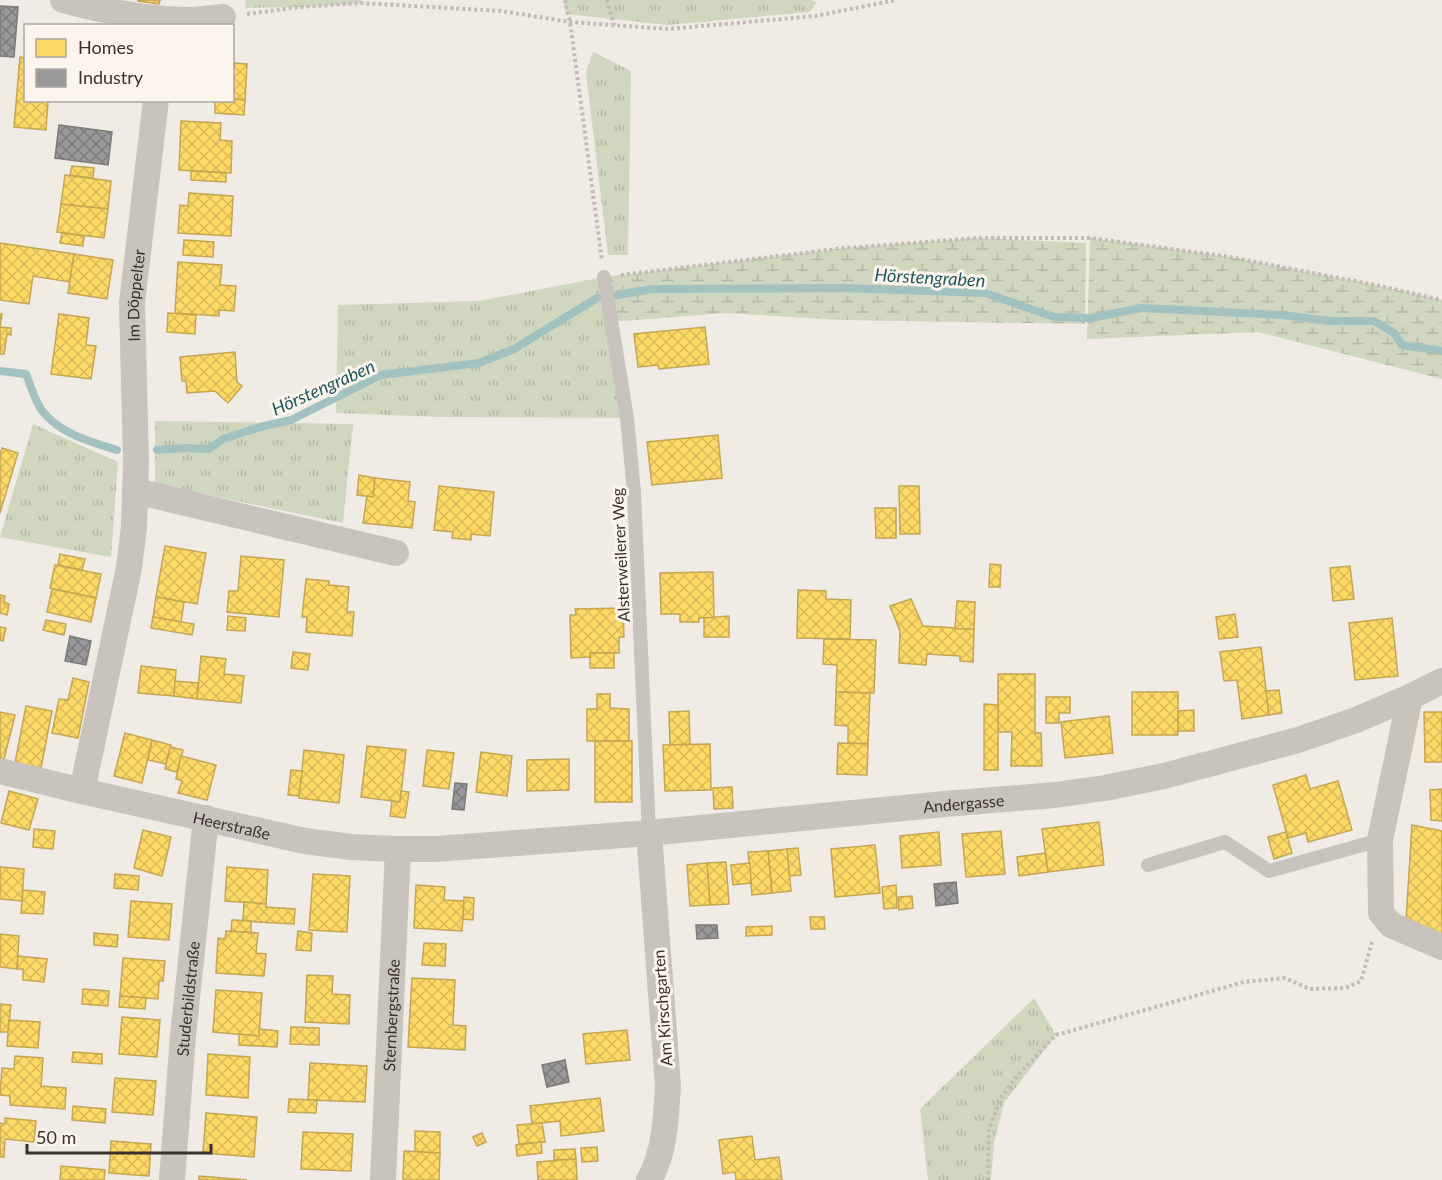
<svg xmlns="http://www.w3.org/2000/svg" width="1442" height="1180" font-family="Lato,sans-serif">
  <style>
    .grass { fill: url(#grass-tufts) }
    .wetland { fill: url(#wetland-marsh) }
    .homes { fill: url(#homes-cross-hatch); stroke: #c4a654; stroke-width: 1.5 }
    .industry { fill: url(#industry-cross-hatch); stroke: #7d7a78; stroke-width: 1.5 }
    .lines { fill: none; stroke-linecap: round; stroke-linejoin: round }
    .stream { stroke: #a1c2c1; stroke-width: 8 }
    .path { stroke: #c2bbb6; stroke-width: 4; stroke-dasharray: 3 3; stroke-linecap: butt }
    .lane { stroke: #c9c3be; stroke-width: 14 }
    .street { stroke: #c9c3be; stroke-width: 26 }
    .labels { text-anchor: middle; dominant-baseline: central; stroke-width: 6; stroke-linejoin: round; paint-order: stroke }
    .street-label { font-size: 16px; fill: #3b302b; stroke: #fbf5ee }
    .water-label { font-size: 18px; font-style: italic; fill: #1f5a5e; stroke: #fbf5ee }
  </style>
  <defs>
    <pattern id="grass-tufts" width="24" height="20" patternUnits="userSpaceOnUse" patternTransform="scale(1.5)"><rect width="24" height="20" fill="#d1d6bf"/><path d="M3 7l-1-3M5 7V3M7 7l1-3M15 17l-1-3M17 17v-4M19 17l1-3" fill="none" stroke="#b4b8a4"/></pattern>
    <pattern id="wetland-marsh" width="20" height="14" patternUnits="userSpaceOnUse" patternTransform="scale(1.5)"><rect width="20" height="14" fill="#d1d6bf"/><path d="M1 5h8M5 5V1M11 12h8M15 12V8" fill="none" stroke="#b4b8a4"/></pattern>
    <pattern id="homes-cross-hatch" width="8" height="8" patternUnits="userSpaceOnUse" patternTransform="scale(1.5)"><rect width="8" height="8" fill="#ffd966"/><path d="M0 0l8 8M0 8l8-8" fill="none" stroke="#dbbb59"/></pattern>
    <pattern id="industry-cross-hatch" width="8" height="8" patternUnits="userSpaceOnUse" patternTransform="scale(1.5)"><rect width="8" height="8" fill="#999"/><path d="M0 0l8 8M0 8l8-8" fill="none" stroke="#7e7d7d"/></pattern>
  </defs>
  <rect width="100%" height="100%" fill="#f0ebe5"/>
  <g class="grass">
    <polygon points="246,0 361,0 361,3 300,7 245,8"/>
    <polygon points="563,0 811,0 817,2 810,12 667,25 566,14"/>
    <polygon points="593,52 631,71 628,255 608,255 586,73"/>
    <polygon points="604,277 627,418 440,417 336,413 338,305 479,301"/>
    <polygon points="155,421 353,424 343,523 155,484"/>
    <polygon points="33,424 118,462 111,557 0,537"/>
    <polygon points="1034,998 1056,1035 1004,1103 994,1143 991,1180 928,1180 920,1109"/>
  </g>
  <g class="wetland">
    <polygon points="978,238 1086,243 1085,324 841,320 725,313 611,322 604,277 845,248"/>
    <polygon points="1090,238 1224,256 1376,285 1442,300 1442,379 1258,332 1087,339"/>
  </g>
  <g class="homes">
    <polygon points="138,0 160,0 159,4 138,1"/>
    <polygon points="20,57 26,58 26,100 48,100 46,130 14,127"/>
    <polygon points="232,63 247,64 245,100 232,99"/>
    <polygon points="232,99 245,100 244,115 215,113 215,100 232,100"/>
    <polygon points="181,121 221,123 220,140 232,141 231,173 179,170"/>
    <polygon points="72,166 94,168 93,178 70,175"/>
    <polygon points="191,171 226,173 226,182 191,180"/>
    <polygon points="65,175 111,181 108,209 61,204"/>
    <polygon points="189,193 233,196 231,236 178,233 180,205 188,206"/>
    <polygon points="61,204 108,209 104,238 57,232"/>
    <polygon points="62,233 84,236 83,246 60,243"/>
    <polygon points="184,240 214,242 213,257 183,255"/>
    <polygon points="0,243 74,254 70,282 33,276 29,304 0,300"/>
    <polygon points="74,254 113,260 107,299 68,293"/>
    <polygon points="178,262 222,265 220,285 236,286 234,311 219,310 219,316 175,313"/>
    <polygon points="168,313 196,315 195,334 167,332"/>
    <polygon points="0,314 2,314 0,327 11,328 11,335 7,334 4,354 0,354"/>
    <polygon points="59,314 89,318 86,345 96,346 91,379 51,374"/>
    <polygon points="705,327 709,364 659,369 658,365 638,367 634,334"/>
    <polygon points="235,352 237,382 242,386 228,403 215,391 187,393 186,381 182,381 180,357"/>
    <polygon points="718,435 722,478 652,485 647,442"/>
    <polygon points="2,448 18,453 0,513 0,455"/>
    <polygon points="359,475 375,478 373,497 357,495"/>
    <polygon points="375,478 410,482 408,501 415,502 412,528 363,523 367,496 373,497"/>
    <polygon points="439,486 494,492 490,536 471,534 471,540 452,538 453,532 434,530"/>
    <polygon points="899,486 919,486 920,534 900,534"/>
    <polygon points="875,508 896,508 896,538 876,538"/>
    <polygon points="165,546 206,553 197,604 156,597"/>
    <polygon points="60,554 85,559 82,570 58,565"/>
    <polygon points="241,556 284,560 279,617 227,612 229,591 238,591"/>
    <polygon points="990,564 1001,565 1000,587 989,587"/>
    <polygon points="55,565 101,574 96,598 50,588"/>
    <polygon points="1350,566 1354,599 1333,601 1330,568"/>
    <polygon points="713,572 714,618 699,618 699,622 680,622 680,614 661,614 660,573"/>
    <polygon points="306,579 329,581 329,585 349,587 347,612 354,612 352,636 306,632 307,617 302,617"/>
    <polygon points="52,589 96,598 91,622 47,612"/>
    <polygon points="798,590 826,591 826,599 851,600 850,639 797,638"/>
    <polygon points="0,595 5,596 4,602 9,604 7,615 0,613"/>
    <polygon points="156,597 184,602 181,622 153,617"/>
    <polygon points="911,599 923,626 974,629 973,662 960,661 960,656 927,654 926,665 899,663 900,631 890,606"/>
    <polygon points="957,601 975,602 974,629 955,629"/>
    <polygon points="623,608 624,637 619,637 619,653 590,653 590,657 571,658 570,615 576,615 575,609"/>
    <polygon points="1235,614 1238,637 1219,639 1216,617"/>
    <polygon points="228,616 246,618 245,631 227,630"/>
    <polygon points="729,616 729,637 704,637 704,618"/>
    <polygon points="153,617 194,624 192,635 151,628"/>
    <polygon points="1392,618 1398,676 1355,680 1349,623"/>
    <polygon points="46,620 66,624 64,635 43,630"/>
    <polygon points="0,627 6,628 3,641 0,640"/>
    <polygon points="824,639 876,640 874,693 836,692 837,665 823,664"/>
    <polygon points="1261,647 1269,715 1242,719 1237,680 1224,681 1220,652"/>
    <polygon points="293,652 310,654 308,670 291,668"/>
    <rect x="590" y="653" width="24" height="15"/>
    <polygon points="201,656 226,659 224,674 244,676 241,703 197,699"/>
    <polygon points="141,666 176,670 174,696 138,693"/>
    <polygon points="998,674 1035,674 1035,733 1041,733 1042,766 1011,766 1012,732 998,732"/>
    <polygon points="73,678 89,682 78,738 52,733 59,699 68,700"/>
    <polygon points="175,681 198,683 197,699 174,696"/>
    <polygon points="1279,690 1282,713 1269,715 1266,691"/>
    <polygon points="836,692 870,693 868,744 848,743 848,726 835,725"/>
    <rect x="1132" y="692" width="46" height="43"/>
    <polygon points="597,694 610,694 610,708 629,709 629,741 587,741 587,709 597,709"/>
    <polygon points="1046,697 1070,697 1070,713 1059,713 1059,723 1046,723"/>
    <polygon points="984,704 998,705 998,770 984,770"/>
    <polygon points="26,706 52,711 41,768 15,763"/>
    <polygon points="1194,710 1194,731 1178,731 1178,711"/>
    <polygon points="689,711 690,744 670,745 669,712"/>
    <polygon points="0,712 15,715 4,759 0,758"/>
    <polygon points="1424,712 1442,712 1442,762 1425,762"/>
    <polygon points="1109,716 1113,753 1065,758 1061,722"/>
    <polygon points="125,733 152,740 142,783 114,776"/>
    <polygon points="152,740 171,745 166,764 148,760"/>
    <rect x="595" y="741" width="37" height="61"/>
    <polygon points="838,743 868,744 867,775 837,774"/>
    <polygon points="710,744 711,790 665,791 663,745"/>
    <polygon points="367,746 406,750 400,802 361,797"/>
    <polygon points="170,747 183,750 177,772 165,769"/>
    <polygon points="304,750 344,755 339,803 299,798"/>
    <polygon points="427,750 454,753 449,789 423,786"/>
    <polygon points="481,752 512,756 507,796 476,792"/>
    <polygon points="181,756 216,765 207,800 178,793 182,781 176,779"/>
    <polygon points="569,759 569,790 527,791 527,760"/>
    <polygon points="291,770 302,771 299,796 288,795"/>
    <polygon points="1306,775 1310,789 1338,781 1352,830 1308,842 1306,833 1288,838 1273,785"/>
    <polygon points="732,787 733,808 714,809 713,788"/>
    <polygon points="1442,789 1442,821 1431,820 1430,790"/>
    <polygon points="9,791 38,799 29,830 1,823"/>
    <polygon points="401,791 409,792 405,818 390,816 392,801 400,802"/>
    <polygon points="1099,822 1104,865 1048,872 1042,829"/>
    <polygon points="1412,825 1442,831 1442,935 1406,921"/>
    <polygon points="34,829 55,831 53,849 33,847"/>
    <polygon points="143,830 171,837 162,876 134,868"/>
    <polygon points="1001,831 1005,874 966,877 962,834"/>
    <polygon points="939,832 941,865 902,868 900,836"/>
    <polygon points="1286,832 1292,853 1274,859 1268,837"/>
    <polygon points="875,845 880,893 835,897 831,849"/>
    <polygon points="798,848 801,875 789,876 787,849"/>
    <polygon points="787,849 791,891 772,893 768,851"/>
    <polygon points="768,851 772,893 752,895 748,852"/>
    <polygon points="1045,853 1048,872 1019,876 1017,857"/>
    <polygon points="726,862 729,904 710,905 707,863"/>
    <polygon points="707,863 710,905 690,906 687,865"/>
    <polygon points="750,863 751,883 733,885 731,865"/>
    <polygon points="0,867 24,869 22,901 0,899"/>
    <polygon points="227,867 268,870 266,904 225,901"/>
    <polygon points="115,874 139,876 138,890 114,888"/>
    <polygon points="313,874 350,876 347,932 309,930"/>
    <polygon points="416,885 445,887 444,900 464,901 462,931 414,928"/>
    <polygon points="896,885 897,908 884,909 882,887"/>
    <polygon points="23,890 45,892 43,914 21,913"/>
    <polygon points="912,896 913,908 899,910 898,897"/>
    <polygon points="464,897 474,898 473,920 463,919"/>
    <polygon points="131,901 172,904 169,940 128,937"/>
    <polygon points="244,902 266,904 266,907 295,909 294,924 243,921"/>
    <polygon points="810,917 824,917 825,929 811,929"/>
    <polygon points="232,920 251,921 251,933 231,931"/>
    <polygon points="772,926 772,935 746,936 746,927"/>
    <polygon points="226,931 258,933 256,953 266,954 264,976 216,973 218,938 225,939"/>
    <polygon points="298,931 312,933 311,951 296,950"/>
    <polygon points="94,933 118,935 117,947 94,945"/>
    <polygon points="0,934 19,936 17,969 0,967"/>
    <polygon points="424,943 446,944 445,966 422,965"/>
    <polygon points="18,956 47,959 44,982 23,980 23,969 17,969"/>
    <polygon points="123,958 165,961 163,981 159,981 158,999 120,996"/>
    <polygon points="307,975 333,976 332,994 350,995 349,1024 305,1022"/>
    <polygon points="412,978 455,980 453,1025 466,1026 465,1050 408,1047"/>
    <polygon points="83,989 109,991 108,1006 82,1004"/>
    <polygon points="216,990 262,993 259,1036 213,1032"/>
    <polygon points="120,996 146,998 145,1009 119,1007"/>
    <polygon points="0,1004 11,1005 8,1032 0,1032"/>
    <polygon points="122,1017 160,1020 157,1057 119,1054"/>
    <polygon points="9,1020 40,1022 38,1048 7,1046"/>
    <polygon points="291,1027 319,1028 319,1045 290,1044"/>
    <polygon points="259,1029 278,1031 277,1047 239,1045 239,1034 259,1036"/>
    <polygon points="627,1030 630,1060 586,1064 583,1034"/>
    <polygon points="73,1052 102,1054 102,1064 72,1062"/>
    <polygon points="208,1054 250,1057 248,1098 206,1095"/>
    <polygon points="15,1056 43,1058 41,1086 66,1088 65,1109 10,1105 10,1096 0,1095 2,1068 14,1069"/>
    <polygon points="310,1063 367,1066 365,1102 308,1100"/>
    <polygon points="115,1078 156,1081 153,1115 112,1112"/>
    <polygon points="600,1098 604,1131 561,1136 560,1121 532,1124 530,1106"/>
    <polygon points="289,1099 317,1100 316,1113 288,1112"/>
    <polygon points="73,1106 106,1109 105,1123 72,1120"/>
    <polygon points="206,1113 257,1117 254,1157 203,1153"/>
    <polygon points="5,1118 36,1121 34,1142 5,1139 4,1157 0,1157 0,1123 5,1124"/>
    <polygon points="542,1123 545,1142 519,1144 517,1125"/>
    <polygon points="415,1131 440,1132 440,1153 415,1152"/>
    <polygon points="303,1132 353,1134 351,1171 301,1169"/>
    <polygon points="482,1133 486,1142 477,1146 473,1137"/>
    <polygon points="752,1136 755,1160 779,1157 782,1180 736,1180 735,1172 723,1174 719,1140"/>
    <polygon points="111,1141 151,1144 149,1176 109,1173"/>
    <polygon points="541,1142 542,1153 517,1156 516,1145"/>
    <polygon points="597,1147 598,1161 582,1162 581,1148"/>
    <polygon points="575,1149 576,1159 554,1160 554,1150"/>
    <polygon points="404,1151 440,1153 439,1180 403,1180"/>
    <polygon points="576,1159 577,1180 538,1180 537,1162"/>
    <polygon points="61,1166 105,1170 104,1180 60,1180"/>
    <polygon points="199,1176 247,1180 199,1180"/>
  </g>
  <g class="industry">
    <polygon points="0,6 18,7 14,57 0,56"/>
    <polygon points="59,125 112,132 108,165 55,158"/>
    <polygon points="70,636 91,641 86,665 65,661"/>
    <polygon points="455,783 467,784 464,810 452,809"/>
    <polygon points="956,882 958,903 936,906 934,884"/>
    <polygon points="696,925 717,925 718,938 697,939"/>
    <polygon points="565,1060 569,1082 547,1087 542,1065"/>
  </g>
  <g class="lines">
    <g class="stream">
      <polyline points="617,295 652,289 842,288 985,293 1054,317 1091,318 1141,308 1282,315 1329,321 1374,321 1394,333 1402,345 1442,351"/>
      <path d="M0 371 26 374C31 386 35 402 43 412 61 434 91 442 117 450"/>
      <polyline points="157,450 185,448 209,449 223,439 260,427 291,420 381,375 479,363 514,349 597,298"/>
    </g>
    <g class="path">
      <polyline points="565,0 570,22 602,261"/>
      <polyline points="607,0 614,25"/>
      <polyline points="247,14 300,7 361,3 501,11 570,22 668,29 815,16 896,0"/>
      <polyline points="621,275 845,248 978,238 1090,238 1224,256 1376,285 1442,300"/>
      <polyline points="988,1180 989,1129 1002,1096 1018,1075 1056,1035 1244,982 1285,978 1310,989 1345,988 1361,981 1372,942"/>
    </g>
    <g class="lane">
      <polyline points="604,277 627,418 634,492 649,833"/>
      <polyline points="1148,865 1225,842 1269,871 1380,840"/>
    </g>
    <g class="street">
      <path d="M63 0C104 11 152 21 194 20 204 19 213 18 223 17"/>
      <polyline points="135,491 396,553"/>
      <polyline points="1410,697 1380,840 1381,913 1391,925 1442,947"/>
      <path id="s1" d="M0 771 82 791 305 841 351 847 398 849H436L649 833 945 804 1055 795 1105 788 1164 776 1298 740 1356 720 1410 697 1442 681"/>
      <path id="s2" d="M82 791 129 568 134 527 136 462 132 303 156 100"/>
      <path id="s3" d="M172 1180 183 1036 206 818"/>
      <path id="s4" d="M383 1180 398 849"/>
      <path d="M649 1180C665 1154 666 1116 668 1086L649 833"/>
    </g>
  </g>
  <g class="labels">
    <g class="street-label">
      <text stroke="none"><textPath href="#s2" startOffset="501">Im Döppelter</textPath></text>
      <text transform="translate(620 555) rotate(-93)">Alsterweilerer Weg</text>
      <text stroke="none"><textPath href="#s1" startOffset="974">Andergasse</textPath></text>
      <text stroke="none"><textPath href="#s1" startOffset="238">Heerstraße</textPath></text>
      <text stroke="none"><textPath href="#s3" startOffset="182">Studerbildstraße</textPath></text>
      <text transform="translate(662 1008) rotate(-94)">Am Kirschgarten</text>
      <text stroke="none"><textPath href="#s4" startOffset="165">Sternbergstraße</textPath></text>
    </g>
    <g class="water-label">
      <text transform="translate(930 277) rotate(3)">Hörstengraben</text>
      <text transform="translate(323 387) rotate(-24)">Hörstengraben</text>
    </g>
  </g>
  <rect x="24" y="24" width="210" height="78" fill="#fbf5ee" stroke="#aea6a0" stroke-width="1.5"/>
  <rect x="36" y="39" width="30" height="18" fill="#ffd966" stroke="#aea6a0" stroke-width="1.5"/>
  <text x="78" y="54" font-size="18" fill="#3b302b">Homes</text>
  <rect x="36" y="69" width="30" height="18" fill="#999999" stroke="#aea6a0" stroke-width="1.5"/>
  <text x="78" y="84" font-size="18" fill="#3b302b">Industry</text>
  <path d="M27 1144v9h184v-9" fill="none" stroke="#3b302b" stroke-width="3"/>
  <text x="36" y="1144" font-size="18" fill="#3b302b" stroke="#fbf5ee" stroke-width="4.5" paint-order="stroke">50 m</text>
</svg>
